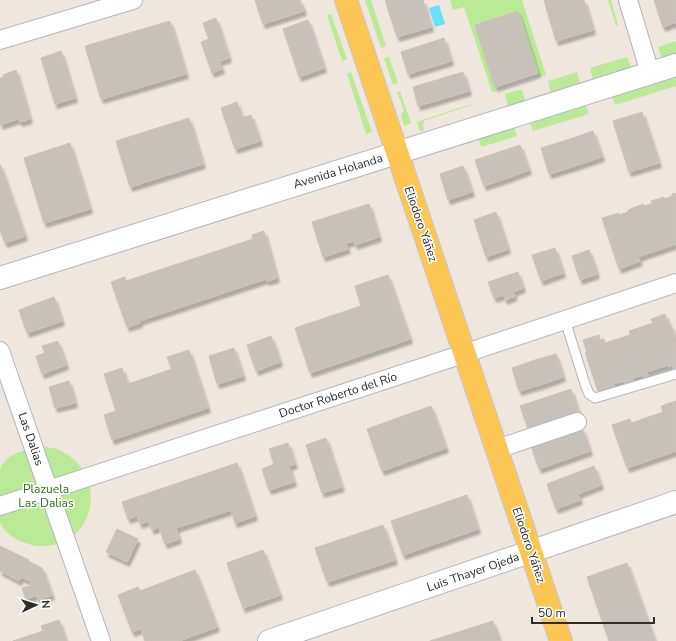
<svg xmlns="http://www.w3.org/2000/svg" width="676" height="641" font-family="'Nunito Sans',sans-serif">
  <style>
    .green { fill: #baea96 }
    .water { fill: #69e0f9 }
    .building { fill: #c7c1b9; stroke: #cbc2b7; filter: url(#shadow) }
    .lines { fill: none; stroke-linecap: round; stroke-linejoin: round }
    .service-casing { stroke: #b2b6c1; stroke-width: 11 }
    .minor-casing { stroke: #b2b6c1; stroke-width: 20 }
    .tertiary-casing { stroke: #b2b6c1; stroke-width: 24 }
    .primary-casing { stroke: #c8c8c8; stroke-width: 24 }
    .service { stroke: #fff; stroke-width: 9 }
    .minor { stroke: #fff; stroke-width: 18 }
    .tertiary { stroke: #fff; stroke-width: 22 }
    .primary { stroke: #fcc655; stroke-width: 22 }
    .labels { text-anchor: middle; dominant-baseline: central; stroke-width: 3; stroke-linejoin: round; paint-order: stroke }
    .street-label { font-size: 12px; fill: #2c2c2c; stroke: #fff }
    .park-label { font-size: 12px; fill: #307114; stroke: #fff }
  </style>
  <defs>
    <filter id="shadow"><feDropShadow dx="2.5" dy="4.5" stdDeviation="1" flood-color="#0004"/></filter>
  </defs>
  <rect width="100%" height="100%" fill="#efe6de"/>
  <g class="green">
    <polygon points="365,0 371,0 386,46 381,48"/>
    <polygon points="450,0 522,0 546,75 539,77 518,11 475,25 496,91 492,92 464,7 453,10"/>
    <polygon points="608,0 611,0 618,25 616,26"/>
    <polygon points="331,14 347,59 342,61 327,15"/>
    <polygon points="676,41 676,58 663,62 658,47"/>
    <polygon points="389,57 398,83 393,85 384,58"/>
    <polygon points="627,57 631,67 593,79 590,68"/>
    <polygon points="351,72 372,132 366,134 347,74"/>
    <polygon points="577,72 580,83 551,93 548,81"/>
    <polygon points="676,75 676,86 615,105 612,95"/>
    <polygon points="522,89 525,100 508,106 505,94"/>
    <polygon points="400,91 411,123 404,126 401,115 404,110 397,92"/>
    <polygon points="585,102 589,114 533,131 529,120"/>
    <polygon points="471,104 472,105 424,121 423,125 424,131 420,131 417,122"/>
    <polygon points="513,125 517,136 481,147 478,136"/>
    <path d="M46 447C51 448 57 448 61 451 107 473 98 541 47 546 40 546 35 547 29 544 15 540 7 535 0 523 0 513 0 476 0 469 7 452 31 448 46 447Z"/>
  </g>
  <polygon class="water" points="439,5 445,24 435,27 429,8"/>
  <g class="building">
    <polygon points="255,0 300,0 304,11 263,24"/>
    <polygon points="385,0 423,0 431,27 397,37"/>
    <polygon points="544,0 584,0 593,30 556,41"/>
    <polygon points="654,0 676,0 676,22 663,27"/>
    <polygon points="518,11 538,73 495,87 475,25"/>
    <polygon points="216,18 229,58 219,61 222,69 212,73 201,42 209,39 203,23"/>
    <polygon points="308,20 316,44 291,52 283,29"/>
    <polygon points="170,21 186,74 101,99 85,46"/>
    <polygon points="444,38 451,61 408,74 401,52"/>
    <polygon points="316,44 324,68 299,77 291,52"/>
    <polygon points="61,51 75,98 55,104 41,58"/>
    <polygon points="16,70 30,119 20,122 18,119 0,125 0,78 4,77 3,75"/>
    <polygon points="463,72 469,91 418,106 413,87"/>
    <polygon points="237,102 242,118 251,115 260,141 235,149 221,108"/>
    <polygon points="642,112 659,163 629,172 613,121"/>
    <polygon points="189,118 203,164 130,187 116,141"/>
    <polygon points="593,131 602,157 575,166 567,140"/>
    <polygon points="567,140 575,166 549,174 541,148"/>
    <polygon points="70,143 90,209 44,223 24,158"/>
    <polygon points="520,145 529,170 508,178 499,152"/>
    <polygon points="499,152 508,178 484,186 475,160"/>
    <polygon points="0,164 25,236 5,243 0,230"/>
    <polygon points="463,166 472,192 448,200 440,174"/>
    <polygon points="676,193 676,244 638,257 640,261 619,269 602,218 619,213 619,215 628,212 628,210 643,204 644,206 652,204 651,201 664,197 664,199 672,196 672,194"/>
    <polygon points="369,204 379,237 355,245 354,241 346,243 348,249 323,257 312,222"/>
    <polygon points="496,212 508,249 486,257 474,220"/>
    <polygon points="264,231 277,278 267,281 266,279 139,321 140,323 127,327 111,282 125,277 126,281 253,239 252,235"/>
    <polygon points="555,248 563,273 541,281 532,255"/>
    <polygon points="589,250 597,274 580,280 572,256"/>
    <polygon points="518,272 523,288 513,292 515,296 505,300 504,295 494,298 488,282"/>
    <polygon points="388,275 410,339 310,373 295,328 361,306 355,286"/>
    <polygon points="54,297 62,321 27,333 19,310"/>
    <polygon points="665,314 669,325 671,325 676,341 676,369 674,370 672,366 669,367 668,365 647,372 648,376 643,377 643,375 632,378 634,382 625,385 624,381 613,384 614,386 609,388 610,391 601,395 599,390 598,391 585,352 587,352 583,340 599,335 600,340 604,339 605,343 630,335 629,331 653,323 651,319"/>
    <polygon points="271,336 280,362 256,371 247,345"/>
    <polygon points="58,341 66,365 42,374 36,356 45,353 42,346"/>
    <polygon points="234,348 243,376 217,384 209,356"/>
    <polygon points="189,350 208,408 112,440 104,415 116,411 104,374 122,368 128,384 172,369 167,357"/>
    <polygon points="556,354 563,377 543,384 535,360"/>
    <polygon points="535,360 543,384 519,391 512,368"/>
    <polygon points="69,381 75,403 55,408 49,387"/>
    <polygon points="571,389 579,414 529,431 520,406"/>
    <polygon points="676,401 676,451 627,468 612,425 630,419 631,423 663,412 661,406"/>
    <polygon points="431,406 446,448 382,471 367,429"/>
    <polygon points="582,428 590,451 539,469 531,446"/>
    <polygon points="326,438 342,487 322,493 306,445"/>
    <polygon points="288,443 295,464 289,466 294,482 269,490 262,469 274,464 269,449"/>
    <polygon points="237,463 255,516 235,523 231,510 176,528 179,539 165,544 159,527 152,530 148,521 140,524 137,516 128,519 122,502"/>
    <polygon points="594,466 601,485 578,494 580,500 556,509 547,484"/>
    <polygon points="467,495 478,529 403,555 391,521"/>
    <polygon points="383,525 395,560 327,582 315,548"/>
    <polygon points="117,529 138,539 127,562 106,552"/>
    <polygon points="0,546 29,560 19,581 0,571"/>
    <polygon points="263,550 280,595 243,608 227,563"/>
    <polygon points="28,561 42,568 52,595 38,600 37,595 26,599 22,588 32,585 30,581 20,577"/>
    <polygon points="627,563 655,641 609,641 587,577"/>
    <polygon points="195,570 217,627 179,641 145,641 141,629 132,632 118,595 138,587 140,591"/>
    <polygon points="59,620 66,641 13,641 43,631 41,626"/>
    <polygon points="493,621 500,641 430,641"/>
  </g>
  <g class="lines">
    <defs>
      <polyline id="service" points="565,320 585,384 589,394 595,398 676,374"/>
      <g id="minor">
        <polyline points="628,0 650,73"/>
        <polyline points="0,40 133,0"/>
        <polyline points="0,351 101,641"/>
        <polyline points="497,449 577,422"/>
        <polyline points="0,506 448,359 676,283"/>
      </g>
      <g id="tertiary">
        <polyline points="0,278 676,65"/>
        <polyline points="269,641 676,502"/>
      </g>
      <polyline id="primary" points="346,0 561,641"/>
    </defs>
    <use href="#service" class="service-casing"/>
    <use href="#minor" class="minor-casing"/>
    <use href="#tertiary" class="tertiary-casing"/>
    <use href="#primary" class="primary-casing"/>
    <use href="#service" class="service"/>
    <use href="#minor" class="minor"/>
    <use href="#tertiary" class="tertiary"/>
    <use href="#primary" class="primary"/>
  </g>
  <g class="labels">
    <g class="street-label">
      <text transform="translate(338 171) rotate(-17)">Avenida Holanda</text>
      <text transform="translate(421 224) rotate(71)">Eliodoro Yáñez</text>
      <text transform="translate(338 395) rotate(-18)">Doctor Roberto del Río</text>
      <text transform="translate(31 439) rotate(71)">Las Dalias</text>
      <text transform="translate(529 545) rotate(71)">Eliodoro Yáñez</text>
      <text transform="translate(473 572) rotate(-19)">Luis Thayer Ojeda</text>
    </g>
    <g class="park-label">
      <text x="46" y="489">Plazuela<tspan x="46" dy="14">Las Dalias</tspan></text>
    </g>
  </g>
  <g transform="translate(36 605) rotate(86)" stroke="#ffffff" stroke-width="3" paint-order="stroke">
  <path d="M0-3L7 15L0 10L-7 15Z" fill="#2c2c2c"/>
  <text y="-6" font-size="11" font-weight="bold" text-anchor="middle" fill="#2c2c2c">N</text>
  </g>
  <path d="M532 617v6h122v-6" fill="none" stroke="#2c2c2c" stroke-width="2"/>
  <text x="538" y="617" font-size="12" fill="#2c2c2c" stroke="#ffffff" stroke-width="3" paint-order="stroke">50 m</text>
</svg>
